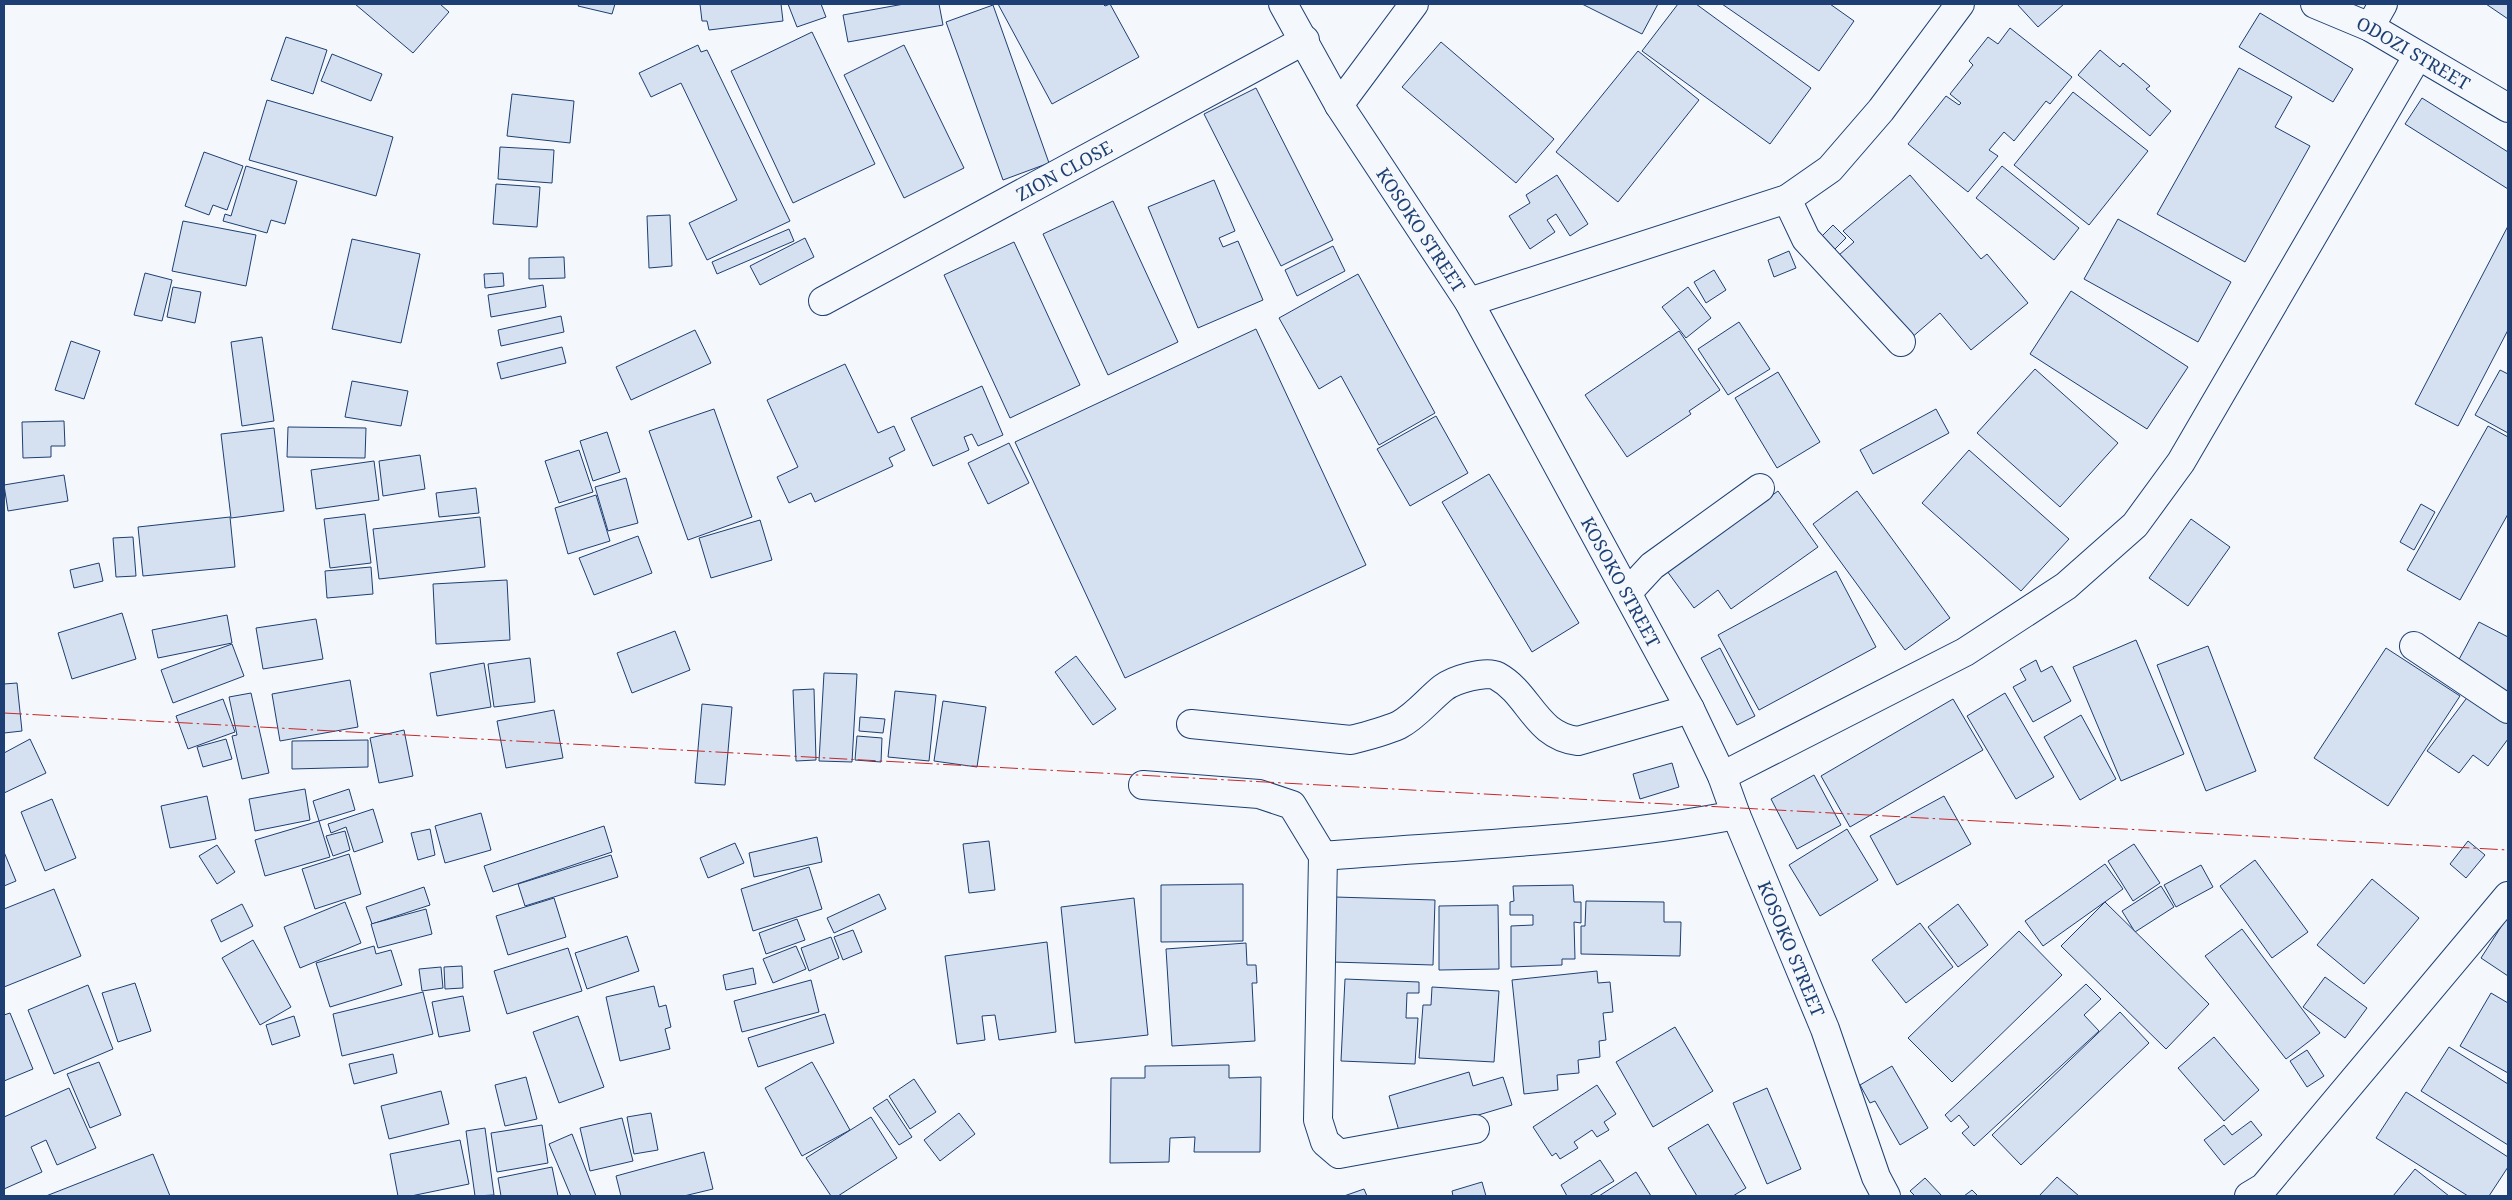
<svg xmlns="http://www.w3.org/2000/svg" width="2512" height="1200" font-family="'Noto Serif',serif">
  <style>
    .building { fill: #d5e0f0; stroke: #1d3f73 }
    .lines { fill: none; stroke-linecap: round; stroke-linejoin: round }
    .minor-casing { stroke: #1d3f73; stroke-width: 30 }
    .major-casing { stroke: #1d3f73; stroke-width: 30 }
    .minor { stroke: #f4f7fb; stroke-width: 28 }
    .major { stroke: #f4f7fb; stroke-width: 28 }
    .power { stroke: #c62828; stroke-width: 1; stroke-dasharray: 18 4 2.5 4; stroke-linecap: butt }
    .labels { text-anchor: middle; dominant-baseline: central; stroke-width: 4; stroke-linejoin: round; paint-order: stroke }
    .street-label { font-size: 18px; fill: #1d3f73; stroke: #f4f7fb }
  </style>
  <rect width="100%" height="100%" fill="#f4f7fb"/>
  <g class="building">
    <polygon points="355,4 440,4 449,12 413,53"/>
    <polygon points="579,4 615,4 612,14 578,6"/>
    <polygon points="700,4 781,4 783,21 709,30 707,21 702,21"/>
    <polygon points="788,4 821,4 826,17 797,27"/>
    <polygon points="904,4 939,4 943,25 848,42 843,15"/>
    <polygon points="998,4 1103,4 1105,6 1110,4 1139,57 1052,104"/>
    <polygon points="1582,4 1658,4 1642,34"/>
    <polygon points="1678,4 1696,4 1811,88 1770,144 1642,51"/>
    <polygon points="1722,4 1830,4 1854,21 1819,71"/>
    <polygon points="2017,4 2064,4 2038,27"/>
    <polygon points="2486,4 2508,4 2508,19"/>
    <polygon points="993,5 1049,163 1003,180 946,22"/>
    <polygon points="2260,13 2353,69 2333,102 2239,47"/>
    <polygon points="2010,28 2072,77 2050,104 2046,101 2014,141 2004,132 1989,150 1998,156 1968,192 1908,144 1946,96 1959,105 1961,103 1950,94 1973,65 1969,61 1988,37 1998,44"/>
    <polygon points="812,32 875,164 793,203 731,71"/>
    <polygon points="286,37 327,50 313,94 271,80"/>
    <polygon points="1441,42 1554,139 1516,183 1402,87"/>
    <polygon points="698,45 701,52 707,50 790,221 707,260 689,223 737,200 681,83 651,97 639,73"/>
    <polygon points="904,45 964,168 904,198 844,75"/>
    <polygon points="2100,50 2120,67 2123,63 2150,86 2146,89 2171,111 2150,136 2078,75"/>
    <polygon points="1638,51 1699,100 1618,202 1556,152"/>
    <polygon points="332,54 382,74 371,101 321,81"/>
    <polygon points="2239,68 2292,97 2275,127 2310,146 2245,262 2157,214"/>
    <polygon points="1256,88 1333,240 1281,266 1204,114"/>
    <polygon points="2073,92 2148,151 2089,225 2014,165"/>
    <polygon points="512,94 574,101 570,143 507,136"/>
    <polygon points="2422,98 2508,152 2508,189 2405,124"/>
    <polygon points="267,100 393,137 376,196 249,160"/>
    <polygon points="500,147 554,150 552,183 498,179"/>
    <polygon points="204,152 243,166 227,210 213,205 209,215 185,206"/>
    <polygon points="246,166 297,181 285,224 271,220 267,233 223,221 225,214 231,216"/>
    <polygon points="2002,166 2079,228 2054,260 1976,198"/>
    <polygon points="1557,175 1588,224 1570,236 1556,214 1547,220 1555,232 1530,249 1509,216 1530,203 1526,195"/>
    <polygon points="1910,175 1981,259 1987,254 2028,303 1971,350 1940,313 1910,339 1839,255 1854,242 1843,231"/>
    <polygon points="1214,180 1235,231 1219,238 1223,247 1238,241 1263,300 1198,328 1148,207"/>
    <polygon points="496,184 540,187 537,227 493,224"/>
    <polygon points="1113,201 1178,342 1108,375 1043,234"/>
    <polygon points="670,215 672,266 649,268 647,216"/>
    <polygon points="2118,219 2231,282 2198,342 2084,279"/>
    <polygon points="183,221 256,235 246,286 172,271"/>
    <polygon points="1833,225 1846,238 1828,256 1815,243"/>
    <polygon points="2508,226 2508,330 2458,426 2415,404"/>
    <polygon points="789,229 794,241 717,274 712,262"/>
    <polygon points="805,238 814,257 760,285 750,266"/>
    <polygon points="352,239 420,254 401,343 332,329"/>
    <polygon points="1014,242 1080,385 1010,418 944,275"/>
    <polygon points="1333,246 1345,271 1297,296 1285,270"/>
    <polygon points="1789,251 1796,268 1774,277 1768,260"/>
    <polygon points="564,257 565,278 529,279 529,258"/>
    <polygon points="1714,270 1726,290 1706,303 1694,282"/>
    <polygon points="145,273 172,280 162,321 134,315"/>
    <polygon points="503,273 504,286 485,288 484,274"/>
    <polygon points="1358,274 1435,413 1379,445 1341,376 1319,389 1279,318"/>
    <polygon points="543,285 546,307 491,317 488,295"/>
    <polygon points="173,287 201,292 195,323 167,317"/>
    <polygon points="1688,287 1711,318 1686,338 1662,307"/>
    <polygon points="2071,291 2188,367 2147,429 2030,354"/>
    <polygon points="561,316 564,332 501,346 498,330"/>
    <polygon points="1739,322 1770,369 1728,395 1698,349"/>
    <polygon points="1256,329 1366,565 1125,678 1015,442"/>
    <polygon points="695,330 711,363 631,400 616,367"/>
    <polygon points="1679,331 1720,390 1689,411 1691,414 1627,457 1585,395"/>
    <polygon points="262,337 274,421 242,426 231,342"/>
    <polygon points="71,341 100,351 84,399 55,390"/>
    <polygon points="562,347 566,363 501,379 497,363"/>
    <polygon points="845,364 878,433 894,426 905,450 889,458 893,466 815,502 811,493 789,503 777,477 798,467 767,400"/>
    <polygon points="2035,369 2118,443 2060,507 1977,433"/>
    <polygon points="2500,370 2508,374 2508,433 2475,415"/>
    <polygon points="1778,372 1820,442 1777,468 1735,398"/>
    <polygon points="352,381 408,391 401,426 345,417"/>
    <polygon points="982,386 1003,435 978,446 972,434 964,437 969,450 933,466 911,418"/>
    <polygon points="714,409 752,517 688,540 649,431"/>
    <polygon points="1936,409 1949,433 1873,474 1860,450"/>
    <polygon points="1436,416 1468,473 1410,506 1377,449"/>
    <polygon points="64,421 65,446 51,446 51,457 23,458 22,422"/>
    <polygon points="2488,426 2508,437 2508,514 2460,600 2407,570"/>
    <polygon points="288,427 366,428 365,458 287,457"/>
    <polygon points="274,428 284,511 231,518 221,434"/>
    <polygon points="607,432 620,472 593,481 580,441"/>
    <polygon points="1009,443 1029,483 988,504 968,463"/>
    <polygon points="579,450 593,492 559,503 545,461"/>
    <polygon points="1969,450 2069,539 2021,591 1922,503"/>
    <polygon points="420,455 425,489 383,496 379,461"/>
    <polygon points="374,461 379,500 316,509 311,470"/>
    <polygon points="1489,474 1579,623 1532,652 1442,502"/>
    <polygon points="64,475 68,501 8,511 4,485"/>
    <polygon points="626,478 638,523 608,531 595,487"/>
    <polygon points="476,488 479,513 439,517 436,493"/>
    <polygon points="1778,491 1818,547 1731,609 1718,590 1694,608 1667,571"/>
    <polygon points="1857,491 1950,618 1905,650 1813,524"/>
    <polygon points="596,495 610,541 568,554 555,508"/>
    <polygon points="2421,504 2435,512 2414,550 2400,542"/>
    <polygon points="365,514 371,563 330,568 324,519"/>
    <polygon points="230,517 235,567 143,576 138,527"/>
    <polygon points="480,517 485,567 379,579 373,529"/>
    <polygon points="2191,519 2230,547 2188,606 2149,578"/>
    <polygon points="760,520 772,560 711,578 699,538"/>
    <polygon points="638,536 652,573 594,595 579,558"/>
    <polygon points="133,537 136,576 116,577 113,538"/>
    <polygon points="99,563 103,581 74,588 70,570"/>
    <polygon points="371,567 373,594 327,598 325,571"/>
    <polygon points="1836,571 1876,647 1759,710 1718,635"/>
    <polygon points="507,580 510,640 436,644 433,584"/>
    <polygon points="122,613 136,659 72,679 58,633"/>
    <polygon points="227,615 232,643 158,658 152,630"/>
    <polygon points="316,619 323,659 263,669 256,628"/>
    <polygon points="2479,622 2508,637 2508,692 2456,665"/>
    <polygon points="675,631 690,670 632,693 617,653"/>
    <polygon points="2136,640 2184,754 2121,781 2073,667"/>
    <polygon points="232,644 244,676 173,703 161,670"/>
    <polygon points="2208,646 2256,771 2206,791 2157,665"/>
    <polygon points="1720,648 1755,716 1737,725 1701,658"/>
    <polygon points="2386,648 2460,696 2388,806 2314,758"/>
    <polygon points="1076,656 1116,709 1093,725 1055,672"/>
    <polygon points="530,658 535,702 494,707 488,664"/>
    <polygon points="2036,660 2041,672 2052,666 2071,701 2033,722 2013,687 2026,680 2020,669"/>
    <polygon points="484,663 491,707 437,716 430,673"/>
    <polygon points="824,673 857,674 852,762 819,761"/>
    <polygon points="350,680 358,727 280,741 272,694"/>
    <polygon points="17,683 22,731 4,733 4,684"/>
    <polygon points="814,689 816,760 796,761 793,690"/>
    <polygon points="895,691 936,695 929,761 888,757"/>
    <polygon points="251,693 269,773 242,779 232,736 237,735 229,697"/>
    <polygon points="2005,693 2054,777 2016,799 1967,716"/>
    <polygon points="2469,695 2508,724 2508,739 2488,766 2473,755 2459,773 2427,751"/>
    <polygon points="223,699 235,732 188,749 176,716"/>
    <polygon points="1953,699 1983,750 1850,827 1821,776"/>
    <polygon points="943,701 986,707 977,767 934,761"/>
    <polygon points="702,704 732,707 725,785 695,783"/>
    <polygon points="554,710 563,758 506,768 497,721"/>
    <polygon points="2081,715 2116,779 2080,800 2044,737"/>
    <polygon points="860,717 885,719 883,733 859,731"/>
    <polygon points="404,730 413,776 379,783 370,738"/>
    <polygon points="857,736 882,738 881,762 855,760"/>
    <polygon points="30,739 46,773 4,793 4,753"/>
    <polygon points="226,739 232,759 203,767 197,747"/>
    <polygon points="368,740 368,767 292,769 292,741"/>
    <polygon points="1672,763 1679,787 1640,799 1633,774"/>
    <polygon points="1814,775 1841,825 1797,849 1771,799"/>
    <polygon points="305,789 310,820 255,831 249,799"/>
    <polygon points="349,789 355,810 319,821 313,801"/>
    <polygon points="207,796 216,839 170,848 161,806"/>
    <polygon points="1944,796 1971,844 1897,885 1870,836"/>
    <polygon points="52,799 76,858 45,871 21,812"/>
    <polygon points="373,809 383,842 354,852 346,827 331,833 328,824"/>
    <polygon points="481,813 491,850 445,863 435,826"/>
    <polygon points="319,821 330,857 265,876 255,840"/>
    <polygon points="604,826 612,852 493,892 484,866"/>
    <polygon points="430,829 435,855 418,860 411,833"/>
    <polygon points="1847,829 1878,880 1820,916 1789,865"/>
    <polygon points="345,831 350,850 333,856 326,836"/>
    <polygon points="817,837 822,862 754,877 749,853"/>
    <polygon points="989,841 995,890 969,893 963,844"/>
    <polygon points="2468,841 2485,855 2466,878 2450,864"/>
    <polygon points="735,843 744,863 708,878 700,858"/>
    <polygon points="2134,844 2160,883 2133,901 2108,861"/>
    <polygon points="217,845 235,872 217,884 199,856"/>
    <polygon points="4,852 16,881 4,886"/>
    <polygon points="349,854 361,894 315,909 302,869"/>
    <polygon points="611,855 618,877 525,906 518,884"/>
    <polygon points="2255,860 2308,932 2272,958 2220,886"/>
    <polygon points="2105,864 2123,889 2043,946 2025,921"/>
    <polygon points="2201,865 2213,887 2176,907 2164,885"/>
    <polygon points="809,867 822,909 753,931 741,889"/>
    <polygon points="2372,879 2419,918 2364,984 2317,945"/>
    <polygon points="1243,884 1243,941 1161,942 1161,885"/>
    <polygon points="1573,885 1574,902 1581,902 1581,923 1574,922 1575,959 1562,959 1562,965 1511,967 1511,926 1533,925 1533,915 1510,915 1510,902 1514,901 1513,886"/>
    <polygon points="2161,886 2174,907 2135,932 2122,911"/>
    <polygon points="424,887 430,905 372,924 366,907"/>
    <polygon points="54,889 81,956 4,987 4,909"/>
    <polygon points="879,894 886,909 834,933 827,918"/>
    <polygon points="1335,897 1435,900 1433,965 1333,962"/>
    <polygon points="554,898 566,937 508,955 496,916"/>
    <polygon points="1134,898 1148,1035 1075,1043 1061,907"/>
    <polygon points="1586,901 1664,902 1664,922 1681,922 1680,956 1581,954 1581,926 1585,926"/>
    <polygon points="345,902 361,943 300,968 284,927"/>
    <polygon points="2105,902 2209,1004 2166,1049 2061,946"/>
    <polygon points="242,904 253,926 221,942 211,920"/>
    <polygon points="1958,904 1988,945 1958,967 1928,927"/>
    <polygon points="1498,905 1499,969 1439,970 1439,906"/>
    <polygon points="426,909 432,934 378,948 371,924"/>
    <polygon points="2508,916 2508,976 2481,958"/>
    <polygon points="797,919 805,940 766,954 759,933"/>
    <polygon points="1920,923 1953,967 1906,1003 1872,960"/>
    <polygon points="2242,929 2320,1033 2286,1059 2205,956"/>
    <polygon points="853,930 862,952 843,960 834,937"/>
    <polygon points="2019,931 2062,975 1952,1082 1908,1038"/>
    <polygon points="627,936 639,971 587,989 575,953"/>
    <polygon points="831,937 839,958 809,971 801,948"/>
    <polygon points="253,940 291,1007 260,1025 222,958"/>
    <polygon points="1047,942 1056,1032 999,1040 995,1015 982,1016 985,1040 957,1044 945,956"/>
    <polygon points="1246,943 1247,965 1256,965 1257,983 1252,983 1255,1041 1172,1046 1166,949"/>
    <polygon points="374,946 376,954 391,950 402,985 330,1007 316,963"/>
    <polygon points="796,946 806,969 773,983 763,959"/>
    <polygon points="568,948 582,991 507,1014 494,971"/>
    <polygon points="462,966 463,988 445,989 444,967"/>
    <polygon points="441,967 443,988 422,991 419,969"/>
    <polygon points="753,968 756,984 726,990 723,975"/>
    <polygon points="1597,971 1598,983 1610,982 1613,1012 1603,1013 1606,1040 1599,1041 1600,1057 1578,1060 1579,1073 1557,1075 1558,1090 1524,1094 1512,980"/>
    <polygon points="2325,977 2367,1008 2345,1038 2303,1007"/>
    <polygon points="1345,979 1419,982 1419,993 1407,993 1406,1018 1418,1018 1415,1064 1341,1061"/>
    <polygon points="811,980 819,1012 742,1032 734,1001"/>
    <polygon points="135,983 151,1031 118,1042 102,993"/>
    <polygon points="2086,984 2101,999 2084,1015 2099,1031 1974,1146 1962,1133 1969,1127 1959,1115 1951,1122 1945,1115"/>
    <polygon points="88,985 113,1049 54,1074 28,1010"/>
    <polygon points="654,986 659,1007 666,1005 671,1027 665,1029 670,1049 620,1061 606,997"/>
    <polygon points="1432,987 1499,991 1494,1062 1419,1058 1423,1005 1431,1005"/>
    <polygon points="423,992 433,1034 342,1056 333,1014"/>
    <polygon points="2491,993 2508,1003 2508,1073 2460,1046"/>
    <polygon points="463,996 470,1031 439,1037 432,1002"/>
    <polygon points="2120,1012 2149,1043 2021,1165 1992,1135"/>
    <polygon points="10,1013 33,1069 4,1081 4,1015"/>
    <polygon points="825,1014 834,1043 758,1067 748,1038"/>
    <polygon points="294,1016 300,1036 272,1045 266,1025"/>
    <polygon points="578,1016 604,1087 559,1103 533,1032"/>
    <polygon points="1675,1027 1713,1091 1653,1127 1616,1062"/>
    <polygon points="2214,1037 2259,1090 2224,1121 2178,1068"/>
    <polygon points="2449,1047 2508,1084 2508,1145 2421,1091"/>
    <polygon points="2307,1050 2324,1076 2307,1087 2290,1061"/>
    <polygon points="393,1054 397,1073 354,1084 349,1064"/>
    <polygon points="99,1062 121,1115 90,1128 67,1074"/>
    <polygon points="812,1062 850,1130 802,1156 765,1088"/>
    <polygon points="1229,1065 1229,1078 1261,1077 1260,1152 1194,1152 1195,1137 1170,1138 1169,1162 1110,1163 1111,1078 1145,1078 1145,1066"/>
    <polygon points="1892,1066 1928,1128 1900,1145 1875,1101 1870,1103 1860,1085"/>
    <polygon points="1469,1072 1473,1086 1503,1077 1512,1105 1401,1138 1389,1096"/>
    <polygon points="526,1077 537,1119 505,1126 495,1085"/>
    <polygon points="914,1079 936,1112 910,1129 889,1096"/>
    <polygon points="1597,1085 1616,1114 1604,1122 1609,1130 1597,1137 1592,1130 1574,1142 1578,1148 1560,1159 1556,1153 1552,1156 1533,1127"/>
    <polygon points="69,1088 96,1148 57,1165 46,1140 31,1147 42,1172 4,1189 4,1117"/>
    <polygon points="1767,1088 1801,1169 1767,1184 1733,1103"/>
    <polygon points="441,1091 449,1124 389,1139 381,1106"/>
    <polygon points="2406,1092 2508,1157 2508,1167 2489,1196 2468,1196 2376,1138"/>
    <polygon points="887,1099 912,1137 899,1145 873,1108"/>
    <polygon points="651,1113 658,1150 634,1154 627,1117"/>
    <polygon points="959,1113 975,1134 940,1161 924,1140"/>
    <polygon points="871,1117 897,1158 838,1196 831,1196 806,1158"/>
    <polygon points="622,1118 633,1161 590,1171 580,1128"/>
    <polygon points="2251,1121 2262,1135 2224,1165 2204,1140 2224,1125 2232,1135"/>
    <polygon points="1708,1124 1746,1188 1733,1196 1697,1196 1668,1148"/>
    <polygon points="542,1125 548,1163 497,1172 491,1133"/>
    <polygon points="485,1128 494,1195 475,1196 466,1131"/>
    <polygon points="572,1134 596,1196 571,1196 549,1144"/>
    <polygon points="460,1140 469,1184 411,1196 398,1196 390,1154"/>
    <polygon points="704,1152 713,1189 684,1196 621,1196 616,1176"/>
    <polygon points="153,1154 170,1196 46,1196"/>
    <polygon points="1600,1160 1614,1181 1589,1196 1567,1196 1561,1185"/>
    <polygon points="552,1167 558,1196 501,1196 498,1178"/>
    <polygon points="2415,1169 2449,1196 2393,1196"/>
    <polygon points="1636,1172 1651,1196 1599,1196"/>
    <polygon points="2057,1177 2079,1196 2039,1196"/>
    <polygon points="1925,1178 1942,1196 1915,1196 1910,1191"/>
    <polygon points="1482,1182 1486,1196 1453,1196 1452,1191"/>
    <polygon points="1364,1189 1367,1196 1344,1196"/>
    <polygon points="1972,1190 1978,1196 1964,1196"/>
  </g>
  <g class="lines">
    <defs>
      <g id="minor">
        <path id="s1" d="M1283 4 1339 105 1469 302 1690 709 1722 776 1736 815 1825 1029 1876 1177 1886 1196"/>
        <polyline points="2370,27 2383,4"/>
        <polyline points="1339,105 1414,4"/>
        <polyline points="1787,199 1806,239 1901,342"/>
        <path id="s2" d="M823 301 1305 40"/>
        <polyline points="1469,302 1787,199 1830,169 1881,110 1960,4"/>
        <polyline points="1628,592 1652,566 1760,488"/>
        <polyline points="2414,646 2508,709"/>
        <path d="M1191 724 1351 740C1367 736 1383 732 1399 725 1416 716 1428 700 1443 688 1453 680 1486 670 1497 676 1530 694 1535 736 1578 741L1690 709"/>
        <polyline points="1722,776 1965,652 2066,586 2135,525 2181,462 2417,57"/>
        <polyline points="1143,785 1259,794 1292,805 1323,856 1318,1120 1325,1142 1339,1154 1475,1129"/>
        <path d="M1323 856C1460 845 1600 841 1736 815"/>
        <polyline points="2249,1196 2264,1187 2508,896"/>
      </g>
      <g id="major">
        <path id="s3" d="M2315 4 2370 27 2508 108"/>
      </g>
    </defs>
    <use href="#minor" class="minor-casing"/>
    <use href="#major" class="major-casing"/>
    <use href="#minor" class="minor"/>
    <use href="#major" class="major"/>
    <polyline class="power" points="4,713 2508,850"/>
  </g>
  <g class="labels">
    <g class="street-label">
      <text stroke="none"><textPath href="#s3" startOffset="110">ODOZI STREET</textPath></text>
      <text stroke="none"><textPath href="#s2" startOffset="274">ZION CLOSE</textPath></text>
      <text stroke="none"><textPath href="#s1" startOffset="265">KOSOKO STREET</textPath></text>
      <text stroke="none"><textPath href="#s1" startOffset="670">KOSOKO STREET</textPath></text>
      <text stroke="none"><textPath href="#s1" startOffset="1075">KOSOKO STREET</textPath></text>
    </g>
  </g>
  <rect width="2512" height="1200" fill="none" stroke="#1d3f73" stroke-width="10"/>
</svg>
